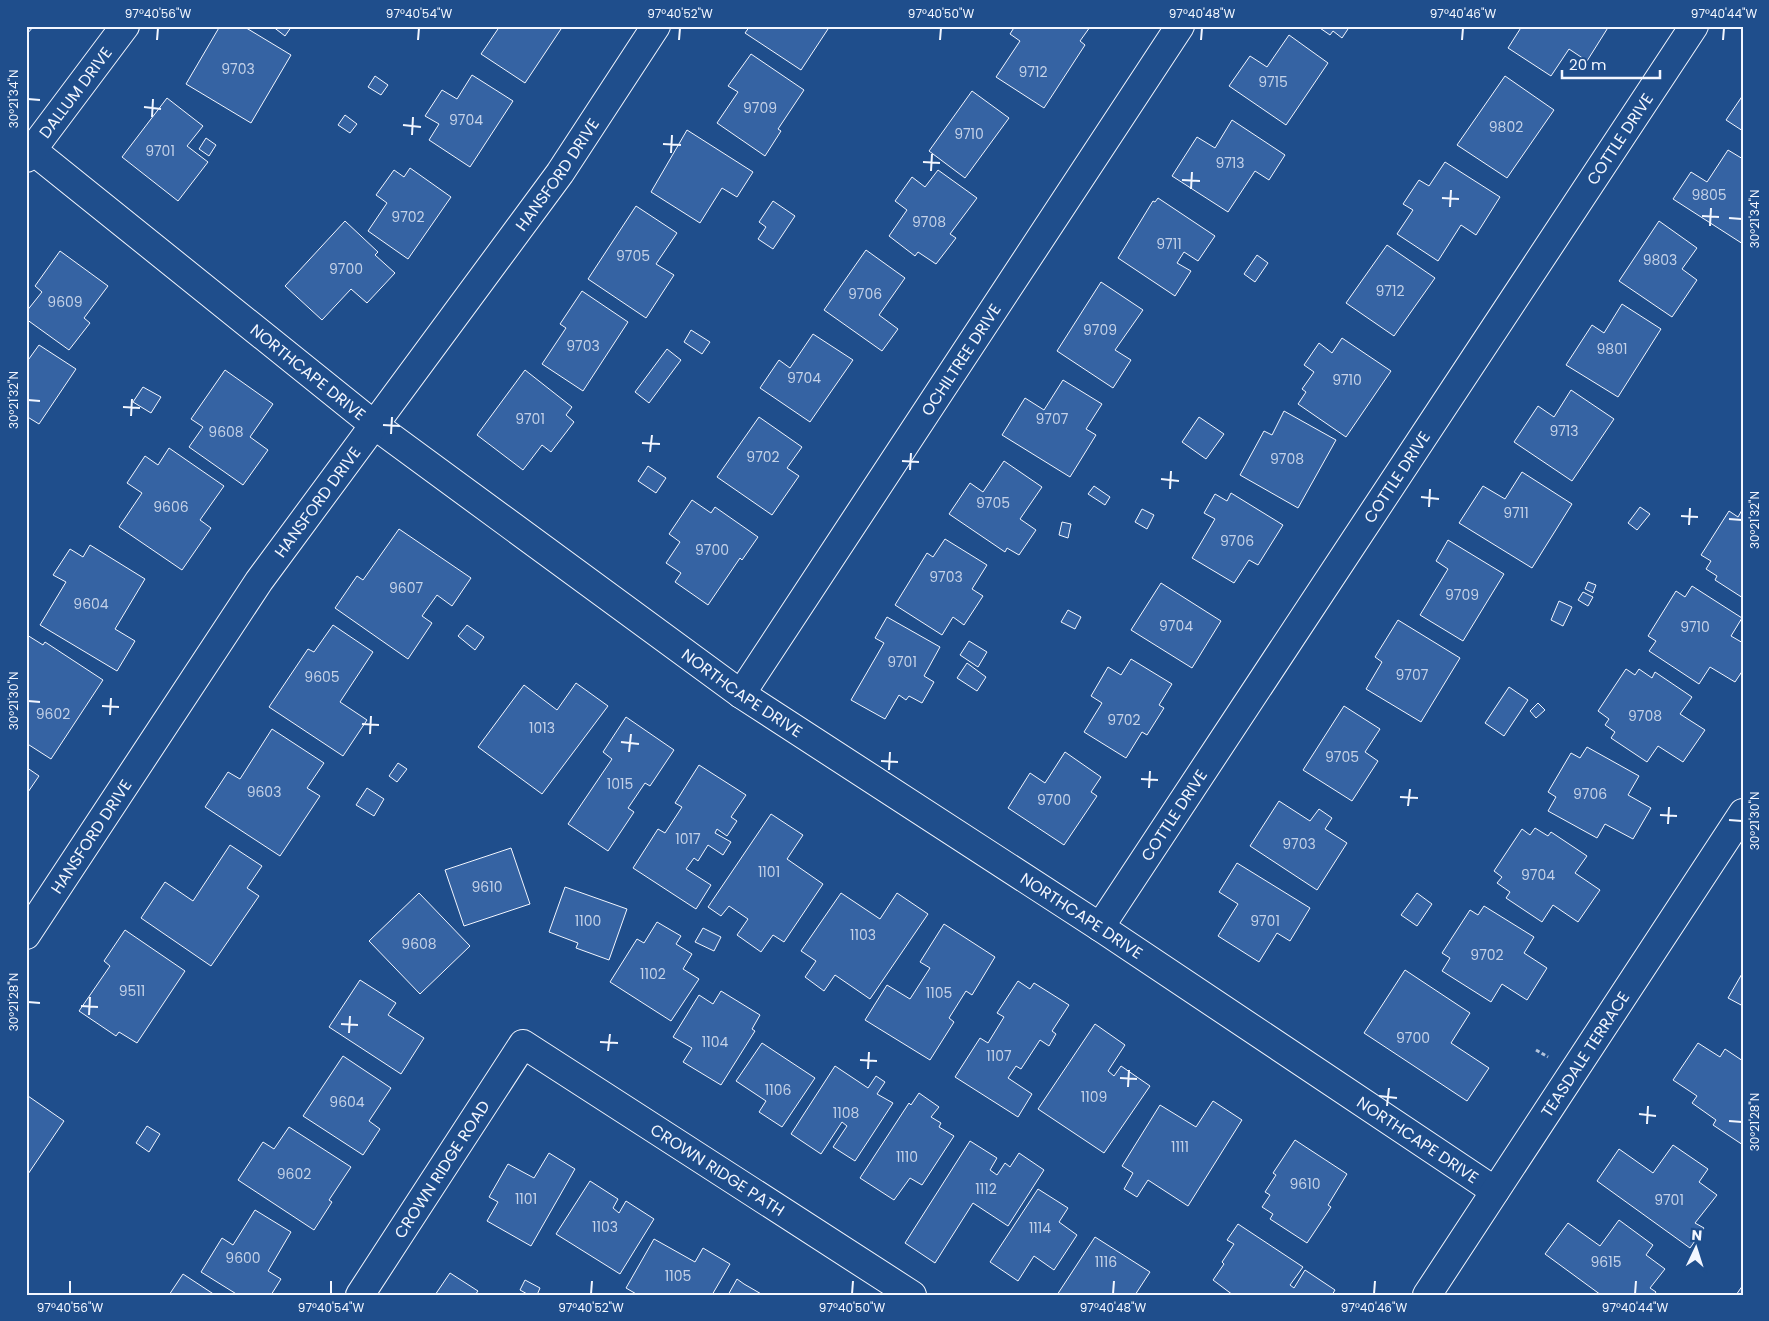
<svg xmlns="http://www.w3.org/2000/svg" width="1769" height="1321" font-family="Poppins,sans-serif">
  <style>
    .building { fill: #3563a3; stroke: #f2f6ff }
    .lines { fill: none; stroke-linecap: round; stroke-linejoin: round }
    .minor-casing { stroke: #f2f6ff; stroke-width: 30 }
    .path { stroke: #b3c4dc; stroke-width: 3; stroke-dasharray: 4 2.5; stroke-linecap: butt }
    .minor { stroke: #1f4e8c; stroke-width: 28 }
    .ticks { fill: none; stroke: #f2f6ff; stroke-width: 2 }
    .labels { text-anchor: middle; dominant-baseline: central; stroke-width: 4; stroke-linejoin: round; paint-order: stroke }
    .number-label { font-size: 14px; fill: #c3d1e8 }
    .street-label { font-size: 16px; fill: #f2f6ff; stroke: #1f4e8c }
    .neatline { fill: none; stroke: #f2f6ff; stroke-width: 2 }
    .ticks-label { font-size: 12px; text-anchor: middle; fill: #f2f6ff }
  </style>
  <rect width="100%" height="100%" fill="#1f4e8c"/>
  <g class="building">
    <polygon points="26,26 34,26 26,35"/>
    <polygon points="220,26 243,26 291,55 251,123 186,84"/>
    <polygon points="272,26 292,26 285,36"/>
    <polygon points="500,26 563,26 525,83 481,54"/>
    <polygon points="750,26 830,26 801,70 745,33"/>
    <polygon points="1015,26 1090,27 1080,41 1085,45 1044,108 996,77 1020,41 1010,34"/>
    <polygon points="1317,26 1350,26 1342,38 1333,31 1330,35"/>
    <polygon points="1522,26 1609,26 1587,61 1569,49 1551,76 1508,48"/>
    <polygon points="1289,35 1328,63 1286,125 1229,86 1250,56 1267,67"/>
    <polygon points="751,54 804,90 778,129 781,131 765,156 717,123 738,92 728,86"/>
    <polygon points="472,75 513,101 470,167 429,140 439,124 425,116 442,90 457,99"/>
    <polygon points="375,76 388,85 381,95 368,87"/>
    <polygon points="1505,76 1554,110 1507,178 1457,145"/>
    <polygon points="972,91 1009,118 965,178 929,151"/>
    <polygon points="1743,95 1743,131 1726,120"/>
    <polygon points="167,98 203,126 187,146 208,162 178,201 122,157"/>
    <polygon points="345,115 357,124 350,133 338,125"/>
    <polygon points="1232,120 1285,155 1269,180 1255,171 1228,212 1172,176 1197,137 1215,148"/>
    <polygon points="687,130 753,172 737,197 722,188 700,223 651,192"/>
    <polygon points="206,138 216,145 209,156 199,149"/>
    <polygon points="1728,150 1743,159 1743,244 1673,199 1691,172 1707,182"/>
    <polygon points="1445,162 1500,197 1476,235 1461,225 1438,261 1397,234 1413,210 1403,204 1419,180 1429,186"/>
    <polygon points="410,168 451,197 408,259 368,231 387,203 376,195 394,170 404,177"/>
    <polygon points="938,170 977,198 950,234 956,238 936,264 918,252 915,256 889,236 907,210 895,201 912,177 925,187"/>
    <polygon points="1158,198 1215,236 1198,261 1184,252 1177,263 1191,271 1175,296 1118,258 1153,201 1155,202"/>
    <polygon points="773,201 795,216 773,249 758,239 766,227 759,222"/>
    <polygon points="636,206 677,233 656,264 674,275 646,318 588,279"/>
    <polygon points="345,221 378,252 375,255 395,273 367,303 351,289 322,320 285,286"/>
    <polygon points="1659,221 1697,248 1682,269 1697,280 1672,317 1619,281"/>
    <polygon points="1387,245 1435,278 1394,336 1346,303"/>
    <polygon points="866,250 905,278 879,315 898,329 882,351 824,310"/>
    <polygon points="60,251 108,286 84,318 90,323 69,350 26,319 26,312 42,292 35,286"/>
    <polygon points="1257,255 1268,263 1255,282 1244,274"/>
    <polygon points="1101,282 1143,310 1115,350 1131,360 1113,388 1057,351"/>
    <polygon points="582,291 628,322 583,391 542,364 566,328 560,324"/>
    <polygon points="1622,304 1661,329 1618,397 1566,365 1592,325 1604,333"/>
    <polygon points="691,330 710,342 702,354 684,342"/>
    <polygon points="813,334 853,360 810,422 760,388 779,360 790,368"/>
    <polygon points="1342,338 1391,371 1346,437 1298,404 1306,392 1302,389 1314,372 1304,365 1319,343 1332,353"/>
    <polygon points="39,345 76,369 39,424 26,416 26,363"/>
    <polygon points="667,349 681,360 649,403 635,392"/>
    <polygon points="225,370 273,404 250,437 268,450 243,485 189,447 203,427 191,419"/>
    <polygon points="525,370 572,407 566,415 574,422 551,452 542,445 523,470 477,435"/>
    <polygon points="1063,380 1102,404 1086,429 1096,435 1070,477 1002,435 1025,398 1044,410"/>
    <polygon points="143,387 161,397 151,413 133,402"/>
    <polygon points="1571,390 1614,419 1572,481 1514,442 1538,406 1554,417"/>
    <polygon points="1284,411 1336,440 1298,508 1240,475 1264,431 1272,435"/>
    <polygon points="759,417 802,447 787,468 799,476 772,515 717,477"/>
    <polygon points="1199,417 1224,434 1206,459 1182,442"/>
    <polygon points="169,448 224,486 200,520 211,528 182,570 119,527 142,493 127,483 145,456 158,465"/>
    <polygon points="1004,461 1042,487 1020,519 1036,530 1019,555 1007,548 1005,552 949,514 970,483 983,492"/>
    <polygon points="648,466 666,478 656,493 638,481"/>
    <polygon points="1522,472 1572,504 1532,568 1459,523 1483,486 1505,499"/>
    <polygon points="1094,486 1110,497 1105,505 1088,494"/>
    <polygon points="1231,493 1283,525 1258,565 1249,560 1234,583 1192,558 1215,519 1204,513 1215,494 1227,501"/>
    <polygon points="692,500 711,513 715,507 758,537 742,560 740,558 708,605 675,582 681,573 666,563 680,542 669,534"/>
    <polygon points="1640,507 1650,514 1637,530 1628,523"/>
    <polygon points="1142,509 1154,515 1147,529 1135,522"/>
    <polygon points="1742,510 1743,510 1743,598 1715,580 1717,576 1706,569 1711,561 1701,555 1729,511 1738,517"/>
    <polygon points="1062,522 1071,524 1068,538 1059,535"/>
    <polygon points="399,529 471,578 452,606 437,595 422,616 432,623 408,659 335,608 357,576 363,580"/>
    <polygon points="945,539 987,565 972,589 983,596 964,625 953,617 942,635 895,605 927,553 933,557"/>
    <polygon points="1448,540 1504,574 1463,641 1420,615 1448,569 1436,561"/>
    <polygon points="90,545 145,579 115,629 135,641 117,671 40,625 66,582 53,575 70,549 83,557"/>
    <polygon points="1588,582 1596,585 1593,593 1585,589"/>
    <polygon points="1161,583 1221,621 1192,668 1131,630"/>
    <polygon points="1692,586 1742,618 1731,636 1743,643 1743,670 1735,682 1710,667 1699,684 1649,651 1656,641 1648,636 1676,591 1685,597"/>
    <polygon points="1583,592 1593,597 1588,606 1578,600"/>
    <polygon points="1559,601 1572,607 1563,626 1551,620"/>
    <polygon points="1068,610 1081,617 1075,629 1061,622"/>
    <polygon points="887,617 940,647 924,676 934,682 922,703 909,696 906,700 899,695 885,719 851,700 884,643 875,638"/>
    <polygon points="1398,620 1460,658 1421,722 1366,689 1382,662 1375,657"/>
    <polygon points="333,625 373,652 340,702 367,720 343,756 269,707 308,649 314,652"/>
    <polygon points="467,625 484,637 475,650 458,636"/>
    <polygon points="27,635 43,645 45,642 103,680 51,759 26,743"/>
    <polygon points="969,641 987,652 978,667 960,655"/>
    <polygon points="1131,659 1172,684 1159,705 1164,708 1147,735 1142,732 1126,758 1084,732 1102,703 1091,696 1108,667 1121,675"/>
    <polygon points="967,663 986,677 977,691 957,678"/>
    <polygon points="1626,669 1635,675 1639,669 1652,678 1655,672 1692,697 1680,714 1705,730 1683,762 1658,746 1647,762 1611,738 1615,732 1605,725 1609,719 1598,711"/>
    <polygon points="576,683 608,706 542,794 478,747 524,685 557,710"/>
    <polygon points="1509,687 1528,700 1504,736 1485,723"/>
    <polygon points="1538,703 1545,710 1536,718 1530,711"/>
    <polygon points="1344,706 1380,729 1365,752 1378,761 1352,801 1303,770"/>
    <polygon points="626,717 674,750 650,786 645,783 628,808 634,812 608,851 568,824 612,759 603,752"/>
    <polygon points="272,729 324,763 307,788 320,796 280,856 205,807 228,772 240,779"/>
    <polygon points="1587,747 1639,776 1628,795 1651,808 1633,839 1605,824 1597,838 1548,811 1556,797 1548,792 1571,753 1580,758"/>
    <polygon points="1065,752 1101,777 1091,792 1097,796 1064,845 1008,808 1030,773 1045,783"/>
    <polygon points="398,763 407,769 397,782 389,776"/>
    <polygon points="699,765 746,795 731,817 737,821 727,836 717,829 715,833 731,842 723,855 708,845 698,861 694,858 686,869 711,885 696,909 633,868 658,829 665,833 682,807 675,803"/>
    <polygon points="26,767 39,776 26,795"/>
    <polygon points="367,788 384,799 374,816 356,805"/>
    <polygon points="1279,801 1310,821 1319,809 1332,818 1325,829 1347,843 1317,890 1250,846"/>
    <polygon points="771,814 803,835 787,859 823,884 784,942 773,935 761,952 737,935 748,919 729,906 721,916 708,907"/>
    <polygon points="1535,828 1548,836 1551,832 1587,856 1575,873 1600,890 1578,922 1553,905 1542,922 1506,898 1510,892 1497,883 1502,877 1494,871 1522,829 1530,835"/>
    <polygon points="230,845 262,866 247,888 259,896 211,966 141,918 165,882 193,901"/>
    <polygon points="511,848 530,904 464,926 445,870"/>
    <polygon points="1237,863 1310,908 1290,941 1277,933 1259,962 1218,936 1238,904 1219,892"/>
    <polygon points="565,887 627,909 609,960 576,948 578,943 549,932"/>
    <polygon points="419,893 470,946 420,994 369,941"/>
    <polygon points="841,893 880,919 897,893 928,914 870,999 835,975 824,991 805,977 816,961 801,951"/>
    <polygon points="1417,893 1432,904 1417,926 1401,915"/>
    <polygon points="1484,906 1534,937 1524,953 1547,968 1527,1000 1502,984 1491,1002 1442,971 1450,958 1442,953 1470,910 1478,915"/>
    <polygon points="657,922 681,936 676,944 692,954 683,969 699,979 671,1021 610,982 637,939 644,943"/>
    <polygon points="944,924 995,957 972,995 966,991 949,1018 954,1022 930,1060 865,1020 887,985 910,999 930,968 920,962"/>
    <polygon points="703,928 721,937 714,951 695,942"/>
    <polygon points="125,930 185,971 137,1043 119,1032 116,1036 79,1011 110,966 104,961"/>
    <polygon points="1405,970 1470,1013 1451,1043 1489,1068 1467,1101 1364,1033"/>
    <polygon points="1743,972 1743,1006 1728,998"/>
    <polygon points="360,980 396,1003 388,1015 424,1038 401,1074 329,1027"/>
    <polygon points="1018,981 1030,989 1034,983 1069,1005 1052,1031 1056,1034 1049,1046 1040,1040 1021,1069 1016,1066 1008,1078 1032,1094 1018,1117 955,1077 980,1038 988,1043 1004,1017 997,1013"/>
    <polygon points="721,991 760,1015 752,1029 755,1031 721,1085 683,1062 692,1048 673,1037 699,995 713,1004"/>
    <polygon points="1095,1024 1125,1045 1108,1071 1114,1076 1121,1066 1150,1086 1104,1153 1038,1109"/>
    <polygon points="762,1043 815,1078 782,1127 759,1112 766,1101 736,1081"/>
    <polygon points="1698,1043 1720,1057 1725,1049 1743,1061 1743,1145 1713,1125 1716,1120 1692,1103 1697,1096 1673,1080"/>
    <polygon points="343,1056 391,1088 369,1121 380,1129 363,1155 303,1116"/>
    <polygon points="835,1066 868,1088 876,1076 885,1082 877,1094 893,1103 855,1161 833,1147 847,1126 842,1122 821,1154 791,1134"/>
    <polygon points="919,1093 939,1107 931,1117 941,1123 939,1127 954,1136 922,1185 910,1178 894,1200 860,1178 909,1103 911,1105"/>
    <polygon points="28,1096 64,1121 26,1177 26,1098"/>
    <polygon points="1213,1101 1242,1120 1188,1206 1148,1180 1137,1197 1124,1189 1133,1173 1122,1166 1160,1105 1196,1127"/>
    <polygon points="147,1126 160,1134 149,1152 136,1143"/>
    <polygon points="289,1127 351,1167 329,1200 332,1202 314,1230 238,1180 263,1142 274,1149"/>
    <polygon points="1295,1140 1347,1174 1328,1205 1331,1207 1307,1243 1270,1219 1273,1214 1262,1207 1270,1195 1265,1192 1276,1175 1273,1173"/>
    <polygon points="970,1141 997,1158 990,1170 997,1175 1005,1163 1010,1167 1019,1153 1044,1170 1008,1226 973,1203 935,1263 905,1243"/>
    <polygon points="1673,1145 1708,1169 1699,1182 1717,1195 1695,1223 1704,1228 1690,1248 1597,1181 1619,1149 1653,1173"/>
    <polygon points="549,1153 575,1169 531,1246 487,1221 498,1202 489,1197 508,1164 534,1178"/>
    <polygon points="590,1181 618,1199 613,1208 619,1213 626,1201 654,1219 620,1274 556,1234"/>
    <polygon points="1038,1189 1068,1208 1059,1222 1077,1235 1054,1270 1034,1256 1018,1281 990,1262"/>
    <polygon points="255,1210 291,1232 268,1271 281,1279 271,1295 238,1295 201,1272 222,1238 233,1245"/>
    <polygon points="1619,1220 1653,1245 1646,1255 1665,1269 1650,1288 1656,1292 1654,1295 1601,1295 1545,1254 1568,1223 1600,1246"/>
    <polygon points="1238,1224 1303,1267 1290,1285 1294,1288 1305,1270 1335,1290 1332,1295 1233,1295 1213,1280 1224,1264 1222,1262 1234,1244 1227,1240"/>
    <polygon points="1095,1237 1150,1272 1135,1295 1057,1295"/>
    <polygon points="654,1239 695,1262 703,1248 730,1264 712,1295 638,1295 626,1288"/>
    <polygon points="450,1273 478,1291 475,1295 435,1295"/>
    <polygon points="183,1274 215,1295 169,1295"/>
    <polygon points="737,1279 744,1284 763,1295 728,1295"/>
    <polygon points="525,1280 540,1288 537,1295 529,1295 520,1290"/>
    <polygon points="1743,1285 1743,1295 1736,1295"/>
  </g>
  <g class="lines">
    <defs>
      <g id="minor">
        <path id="s1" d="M26 145 373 424 741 694 1100 927 1495 1191"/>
        <path id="s2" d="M26 158 125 26"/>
        <path id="s3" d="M741 694 1180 26"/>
        <path id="s4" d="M1100 927 1694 26"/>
        <path id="s5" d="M26 935 259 581 560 173 656 26"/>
        <path id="s6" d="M360 1295 523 1044 912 1295"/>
        <path id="s7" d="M1427 1295 1743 813"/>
      </g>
    </defs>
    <use href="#minor" class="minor-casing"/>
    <polyline class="path" points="1536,1050 1548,1057"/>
    <use href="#minor" class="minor"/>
  </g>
  <path class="ticks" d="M157 40 158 28M418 40 419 28M679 40 680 28M940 40 941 28M1201 40 1202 28M1462 40 1463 28M1723 40 1724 28M28 99 40 100M144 107 161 109M152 117 153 99M403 125 421 127M412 135 413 117M663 144 681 145M671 153 672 135M923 162 940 163M931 171 932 154M1182 180 1200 181M1191 189 1192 172M1442 198 1459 199M1450 207 1451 190M1702 216 1719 217M1729 218 1742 219M1710 226 1711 208M28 400 40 401M123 407 140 408M131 416 132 399M383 425 400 426M391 434 392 417M642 443 660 444M650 452 652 435M902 461 919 462M910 470 911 453M1161 479 1179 481M1170 489 1171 471M1421 497 1439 499M1429 507 1430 489M1681 516 1698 517M1729 519 1742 520M1689 525 1690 508M28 701 40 702M102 706 119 707M110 715 111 698M362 724 379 725M370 734 371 716M621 742 639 744M629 752 631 734M881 761 898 762M889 770 890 752M1141 779 1158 780M1149 788 1150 771M1400 797 1418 798M1408 806 1410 789M1660 815 1677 816M1729 820 1742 821M1668 824 1669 807M28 1002 40 1003M81 1006 98 1007M89 1015 90 997M341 1024 358 1025M349 1033 350 1016M600 1042 618 1043M608 1051 610 1034M860 1060 877 1061M868 1069 869 1052M1120 1078 1137 1079M1128 1087 1129 1070M1379 1096 1397 1098M1387 1106 1389 1088M1639 1114 1656 1116M1729 1121 1742 1122M1647 1124 1648 1106M70 1294V1281M331 1294V1281M591 1294 592 1281M852 1294 853 1281M1113 1294 1114 1281M1374 1294 1375 1281M1635 1294 1636 1281"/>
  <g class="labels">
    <g class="number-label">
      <text x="238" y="69">9703</text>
      <text x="1033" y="72">9712</text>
      <text x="1273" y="82">9715</text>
      <text x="760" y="108">9709</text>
      <text x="466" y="120">9704</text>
      <text x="1506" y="127">9802</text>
      <text x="969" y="134">9710</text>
      <text x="160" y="151">9701</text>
      <text x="1230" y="163">9713</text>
      <text x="1709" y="195">9805</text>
      <text x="408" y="217">9702</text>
      <text x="929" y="222">9708</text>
      <text x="1169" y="244">9711</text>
      <text x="633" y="256">9705</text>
      <text x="1660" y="260">9803</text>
      <text x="346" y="269">9700</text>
      <text x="1390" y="291">9712</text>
      <text x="865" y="294">9706</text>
      <text x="65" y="302">9609</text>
      <text x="1100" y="330">9709</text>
      <text x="583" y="346">9703</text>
      <text x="1612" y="349">9801</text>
      <text x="804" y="378">9704</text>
      <text x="1347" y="380">9710</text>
      <text x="530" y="419">9701</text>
      <text x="1052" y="419">9707</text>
      <text x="1564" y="431">9713</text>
      <text x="226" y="432">9608</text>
      <text x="763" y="457">9702</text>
      <text x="1287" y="459">9708</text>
      <text x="993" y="503">9705</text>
      <text x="171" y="507">9606</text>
      <text x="1516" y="513">9711</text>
      <text x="1237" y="541">9706</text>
      <text x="712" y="550">9700</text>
      <text x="946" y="577">9703</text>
      <text x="406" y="588">9607</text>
      <text x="1462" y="595">9709</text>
      <text x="91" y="604">9604</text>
      <text x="1176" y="626">9704</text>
      <text x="1695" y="627">9710</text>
      <text x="902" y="662">9701</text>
      <text x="1412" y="675">9707</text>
      <text x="322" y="677">9605</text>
      <text x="53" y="714">9602</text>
      <text x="1645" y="716">9708</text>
      <text x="1124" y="720">9702</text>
      <text x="542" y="728">1013</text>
      <text x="1342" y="757">9705</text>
      <text x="620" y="784">1015</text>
      <text x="264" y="792">9603</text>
      <text x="1590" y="794">9706</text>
      <text x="1054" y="800">9700</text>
      <text x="688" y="839">1017</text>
      <text x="1299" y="844">9703</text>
      <text x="769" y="872">1101</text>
      <text x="1538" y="875">9704</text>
      <text x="487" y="887">9610</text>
      <text x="588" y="921">1100</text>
      <text x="1265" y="921">9701</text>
      <text x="863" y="935">1103</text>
      <text x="419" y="944">9608</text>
      <text x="1487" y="955">9702</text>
      <text x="653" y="974">1102</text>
      <text x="132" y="991">9511</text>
      <text x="939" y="993">1105</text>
      <text x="1413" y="1038">9700</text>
      <text x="715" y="1042">1104</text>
      <text x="999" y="1056">1107</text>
      <text x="778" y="1090">1106</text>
      <text x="1094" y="1097">1109</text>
      <text x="347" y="1102">9604</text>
      <text x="846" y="1113">1108</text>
      <text x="1180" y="1147">1111</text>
      <text x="907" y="1157">1110</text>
      <text x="294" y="1174">9602</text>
      <text x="1305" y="1184">9610</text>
      <text x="986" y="1189">1112</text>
      <text x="526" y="1199">1101</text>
      <text x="1669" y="1200">9701</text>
      <text x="605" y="1227">1103</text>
      <text x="1040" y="1228">1114</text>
      <text x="243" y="1258">9600</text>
      <text x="1106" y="1262">1116</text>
      <text x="1606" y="1262">9615</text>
      <text x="678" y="1276">1105</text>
    </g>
    <g class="street-label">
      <text stroke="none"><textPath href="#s2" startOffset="82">DALLUM DRIVE</textPath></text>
      <text stroke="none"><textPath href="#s4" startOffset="944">COTTLE DRIVE</textPath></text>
      <text stroke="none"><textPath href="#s5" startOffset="928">HANSFORD DRIVE</textPath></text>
      <text stroke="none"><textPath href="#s3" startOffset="400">OCHILTREE DRIVE</textPath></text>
      <text stroke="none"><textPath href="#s1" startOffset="362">NORTHCAPE DRIVE</textPath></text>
      <text stroke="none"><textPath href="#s4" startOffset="539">COTTLE DRIVE</textPath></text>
      <text stroke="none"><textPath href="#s5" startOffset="522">HANSFORD DRIVE</textPath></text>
      <text stroke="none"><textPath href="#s1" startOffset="902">NORTHCAPE DRIVE</textPath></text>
      <text stroke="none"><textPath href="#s4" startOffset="134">COTTLE DRIVE</textPath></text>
      <text stroke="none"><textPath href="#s5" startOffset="118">HANSFORD DRIVE</textPath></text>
      <text stroke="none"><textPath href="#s1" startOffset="1308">NORTHCAPE DRIVE</textPath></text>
      <text stroke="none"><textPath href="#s7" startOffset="288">TEASDALE TERRACE</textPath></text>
      <text stroke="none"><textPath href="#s1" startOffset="1712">NORTHCAPE DRIVE</textPath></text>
      <text stroke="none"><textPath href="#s6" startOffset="150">CROWN RIDGE ROAD</textPath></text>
      <text stroke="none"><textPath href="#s6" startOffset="531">CROWN RIDGE PATH</textPath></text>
    </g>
  </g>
  <rect width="1769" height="1321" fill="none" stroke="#1f4e8c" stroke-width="55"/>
  <g transform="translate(1696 1248) rotate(4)" stroke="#1f4e8c" stroke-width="4" paint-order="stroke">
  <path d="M0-4L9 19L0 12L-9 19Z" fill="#f2f6ff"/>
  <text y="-8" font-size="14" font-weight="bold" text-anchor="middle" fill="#f2f6ff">N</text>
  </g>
  <path d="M1562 70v8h98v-8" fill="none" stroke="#f2f6ff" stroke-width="2.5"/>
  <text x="1569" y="70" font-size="15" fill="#f2f6ff" stroke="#1f4e8c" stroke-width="4" paint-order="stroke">20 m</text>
  <rect x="28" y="28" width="1714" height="1266" class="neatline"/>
  <g class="ticks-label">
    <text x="158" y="18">97°40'56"W</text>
    <text x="419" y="18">97°40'54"W</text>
    <text x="680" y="18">97°40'52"W</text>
    <text x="941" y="18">97°40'50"W</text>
    <text x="1202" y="18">97°40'48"W</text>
    <text x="1463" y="18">97°40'46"W</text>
    <text x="1724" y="18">97°40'44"W</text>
    <text transform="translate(14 99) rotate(-90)" y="4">30°21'34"N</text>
    <text transform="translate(1755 219) rotate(-90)" y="4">30°21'34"N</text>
    <text transform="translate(14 400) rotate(-90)" y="4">30°21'32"N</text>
    <text transform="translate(1755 520) rotate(-90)" y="4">30°21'32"N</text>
    <text transform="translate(14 701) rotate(-90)" y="4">30°21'30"N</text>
    <text transform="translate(1755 821) rotate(-90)" y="4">30°21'30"N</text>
    <text transform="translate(14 1002) rotate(-90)" y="4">30°21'28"N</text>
    <text transform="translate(1755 1122) rotate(-90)" y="4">30°21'28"N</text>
    <text x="70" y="1312">97°40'56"W</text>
    <text x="331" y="1312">97°40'54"W</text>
    <text x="591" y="1312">97°40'52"W</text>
    <text x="852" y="1312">97°40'50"W</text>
    <text x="1113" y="1312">97°40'48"W</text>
    <text x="1374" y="1312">97°40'46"W</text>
    <text x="1635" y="1312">97°40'44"W</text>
  </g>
</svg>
